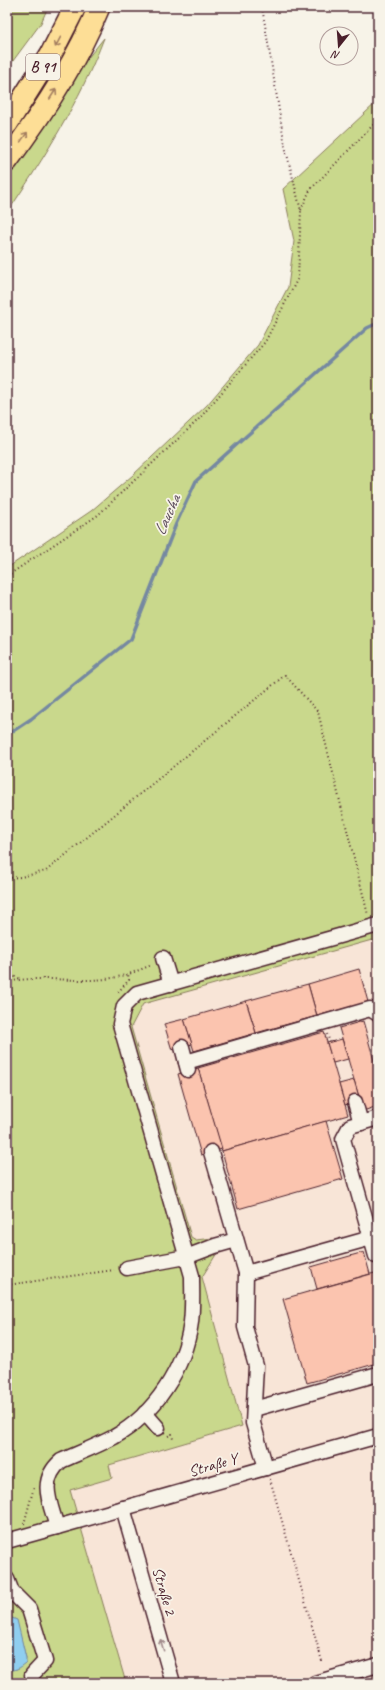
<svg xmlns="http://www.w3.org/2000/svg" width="385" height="1690" font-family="Caveat,sans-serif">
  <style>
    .built { fill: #f8e5d7 }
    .green { fill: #c9d88c; stroke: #8a7c5c }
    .water { fill: #90cef0; stroke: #7488a1 }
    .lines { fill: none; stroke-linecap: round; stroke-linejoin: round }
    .stream { stroke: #7488a1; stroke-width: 3.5 }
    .building { fill: #fbc4af; stroke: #4a1f2b }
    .minor-casing { stroke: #4a1f2b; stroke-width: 17 }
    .highway-casing { stroke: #4a1f2b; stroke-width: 24 }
    .path { stroke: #4a1f2b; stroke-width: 2; stroke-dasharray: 1 3; stroke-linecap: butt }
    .minor { stroke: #f7f3e8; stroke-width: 14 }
    .highway { stroke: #fdde96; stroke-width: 21 }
    .oneway { stroke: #a47e60 }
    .oneway2 { stroke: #a0898a }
    .labels { text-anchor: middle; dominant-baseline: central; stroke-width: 3.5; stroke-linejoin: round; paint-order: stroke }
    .shield { fill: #f7f3e8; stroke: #7e5f64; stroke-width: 1 }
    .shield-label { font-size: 15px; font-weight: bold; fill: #4a1f2b }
    .street-label { font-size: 16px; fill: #4a1f2b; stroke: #f7f3e8 }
    .water-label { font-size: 17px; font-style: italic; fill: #5c4b5c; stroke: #f7f3e8 }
  </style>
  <rect width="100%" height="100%" fill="#f7f3e8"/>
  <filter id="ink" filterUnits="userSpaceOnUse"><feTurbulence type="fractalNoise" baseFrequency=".025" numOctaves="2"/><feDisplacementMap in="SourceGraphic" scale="8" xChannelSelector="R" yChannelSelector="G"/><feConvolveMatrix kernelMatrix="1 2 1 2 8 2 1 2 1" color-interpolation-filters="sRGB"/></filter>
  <g filter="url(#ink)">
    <polygon class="built" points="372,940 378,944 378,1683 126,1683 70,1490 112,1478 109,1465 242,1426 202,1277 217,1253 213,1238 196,1240 191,1237 131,1027 143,1004"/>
    <g class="green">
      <polygon points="7,7 48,7 41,23 7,69"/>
      <path d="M104 38C80 101 44 158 7 213V176L47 122 87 59Z"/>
      <path d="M378 101V944L372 940 143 1004 131 1027 191 1237 196 1240 213 1238 217 1253 202 1277 242 1426 109 1465 112 1478 70 1490 126 1683H7V1670C17 1671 22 1667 26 1658L16 1620 7 1616V568L91 511 133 475 207 405 258 345 288 287 294 241 283 189Z"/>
    </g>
    <path class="water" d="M7 1616 17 1620 26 1658V1663C20 1668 15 1671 7 1670Z"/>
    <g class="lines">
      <polyline class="stream" points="7,735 31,719 131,639 176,524 196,481 367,328 378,323"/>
    </g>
    <g class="building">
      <polygon points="359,969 368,1002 317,1016 308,984"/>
      <polygon points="308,984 317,1016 256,1033 246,1001"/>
      <polygon points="246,1001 256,1033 194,1051 184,1019"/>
      <polygon points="184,1019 192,1044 172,1050 164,1024"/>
      <polygon points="363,1021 378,1075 378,1106 363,1111 339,1028"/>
      <polygon points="324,1032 348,1115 222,1151 198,1068"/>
      <polygon points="342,1039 348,1059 333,1063 327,1043"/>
      <polygon points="198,1068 222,1149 201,1155 178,1074"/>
      <polygon points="354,1080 360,1100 345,1105 339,1084"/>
      <polygon points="326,1121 343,1179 238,1209 222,1151"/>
      <polygon points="364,1252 370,1274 317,1289 311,1267"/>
      <polygon points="378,1272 378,1363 307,1383 283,1299"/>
    </g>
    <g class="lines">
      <defs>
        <g id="minor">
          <polyline points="163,958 171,984"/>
          <polyline points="182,1047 188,1070"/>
          <polyline points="186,1062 370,1009 378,1014"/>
          <polyline points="355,1102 361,1123"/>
          <polyline points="378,1118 350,1126 343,1139 376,1256 378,1255"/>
          <polyline points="211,1152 246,1273 245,1327 256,1366 253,1423 266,1468"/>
          <polyline points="127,1268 186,1257 215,1246 236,1240"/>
          <polyline points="246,1273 371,1238"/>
          <polyline points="254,1409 378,1374"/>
          <polyline points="145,1413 158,1428"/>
          <polyline points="123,1508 173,1683"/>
          <polyline points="57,1527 378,1436"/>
          <path d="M7 1541 57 1527C50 1502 38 1481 61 1461 79 1453 97 1446 114 1437 155 1414 185 1368 191 1322 193 1306 192 1291 192 1276L120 1024 124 1006 137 993 378 925"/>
          <polyline points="7,1579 12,1592 29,1609 45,1661 32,1675"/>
          <polyline points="315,1683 378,1665"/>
        </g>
        <g id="highway">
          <polyline points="7,124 51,54 75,7"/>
          <path d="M7 161C43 113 76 63 99 7"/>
        </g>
      </defs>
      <use href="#minor" class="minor-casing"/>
      <use href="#highway" class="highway-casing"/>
      <g class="path">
        <polyline points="301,210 310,190 378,120"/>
        <polyline points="7,576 98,515 198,420 265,342 298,278 301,211 285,146 262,7"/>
        <polyline points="7,878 21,877 46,871 285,675 318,712 368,915"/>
        <polyline points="7,974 21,979"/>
        <path d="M7 982C44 974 81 985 117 977 129 975 141 969 152 965"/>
        <polyline points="118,992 129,980 128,974"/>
        <polyline points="327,1034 330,1042"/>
        <polyline points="374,1061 378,1060"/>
        <polyline points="7,1285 114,1270"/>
        <polyline points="168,1436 172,1434 173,1439"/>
        <polyline points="270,1479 322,1661"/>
        <polyline points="24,1524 34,1487"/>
      </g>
      <use href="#minor" class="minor"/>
      <use href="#highway" class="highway"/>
    </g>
    <defs><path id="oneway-shaft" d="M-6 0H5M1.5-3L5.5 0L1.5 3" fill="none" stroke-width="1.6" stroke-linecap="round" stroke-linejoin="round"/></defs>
    <g class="oneway">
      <use href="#oneway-shaft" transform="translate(58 42) rotate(118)"/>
      <use href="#oneway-shaft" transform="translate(53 94) rotate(-57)"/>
      <use href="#oneway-shaft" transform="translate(24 137) rotate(-55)"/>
    </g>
    <use class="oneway2" href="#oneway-shaft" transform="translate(162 1645) rotate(-106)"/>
  </g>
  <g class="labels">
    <rect class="shield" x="26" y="54" width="34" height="26" rx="3"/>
    <g class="shield-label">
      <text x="43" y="67">B 91</text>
    </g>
    <g class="street-label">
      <text transform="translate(213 1465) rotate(-16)">Straße Y</text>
      <text transform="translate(164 1591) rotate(74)">Straße 2</text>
    </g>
    <g class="water-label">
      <text transform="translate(167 515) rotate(-66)">Laucha</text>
    </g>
  </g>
  <rect width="385" height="1690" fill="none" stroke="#f7f3e8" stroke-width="24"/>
  <rect x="12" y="12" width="361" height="1666" fill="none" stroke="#4a1f2b" stroke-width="1.5" filter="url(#ink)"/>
  <g transform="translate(339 46) rotate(197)"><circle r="19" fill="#f7f3e8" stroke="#b29e9c"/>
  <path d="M0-3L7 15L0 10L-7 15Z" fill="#4a1f2b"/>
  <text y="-6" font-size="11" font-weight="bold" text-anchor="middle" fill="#4a1f2b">N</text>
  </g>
</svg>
